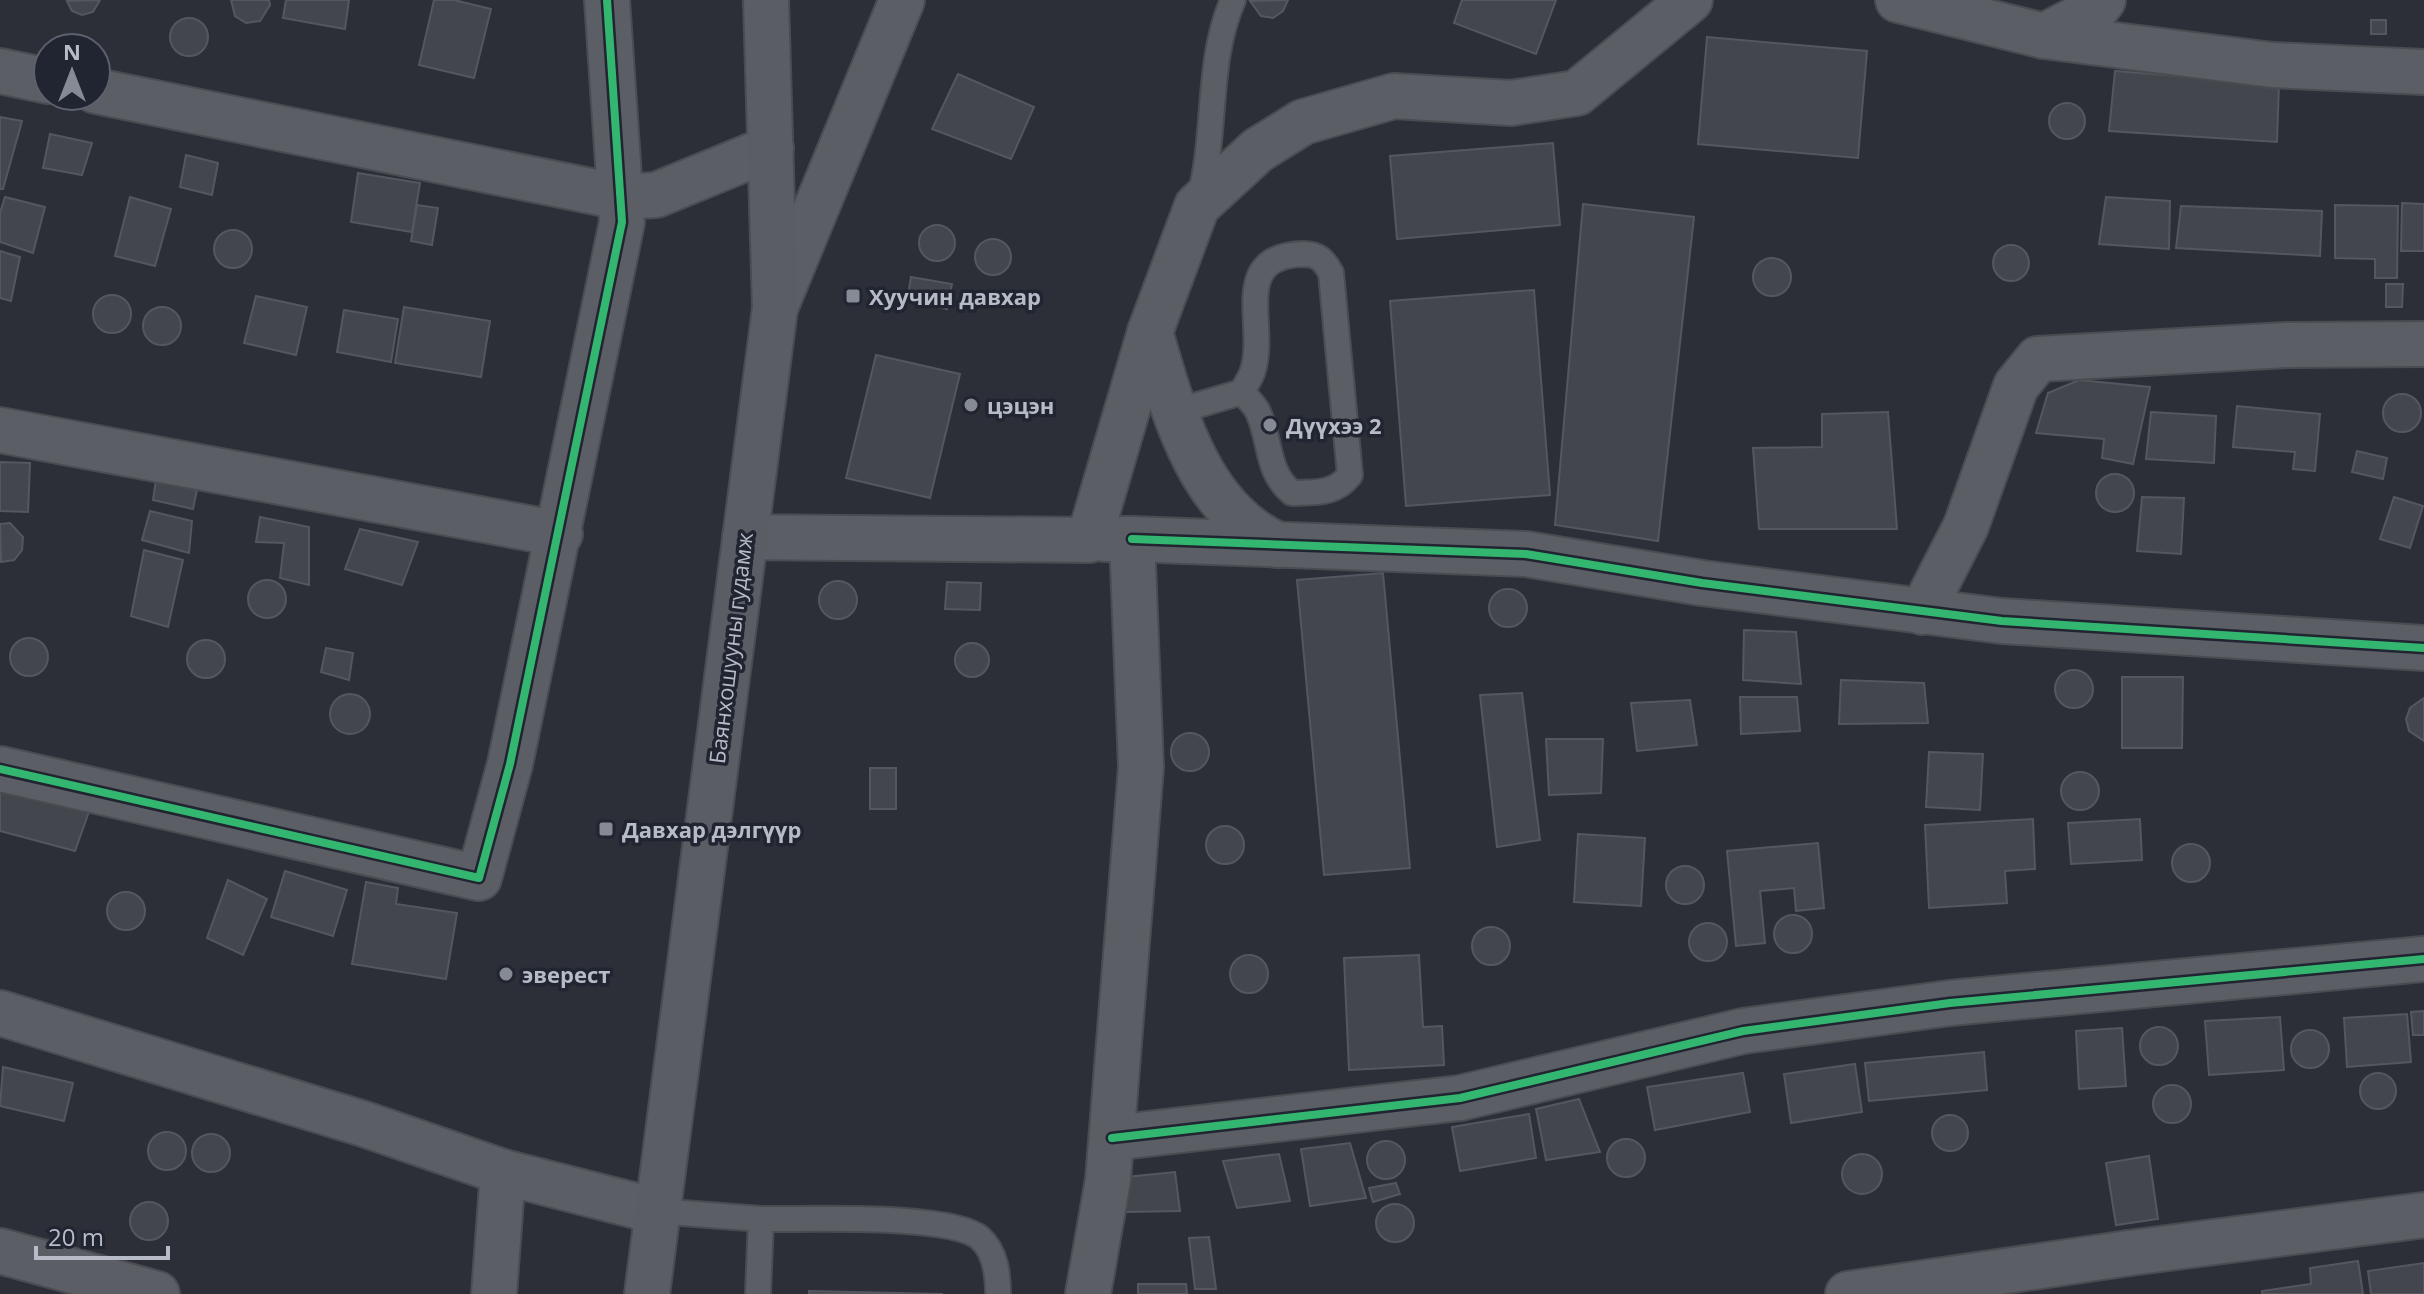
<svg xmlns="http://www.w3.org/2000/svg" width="2424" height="1294" font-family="'Open Sans',sans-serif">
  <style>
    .building { fill: #43464d; stroke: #54575f; stroke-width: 2 }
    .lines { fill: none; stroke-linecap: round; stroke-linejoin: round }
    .service-casing { stroke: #4a4c52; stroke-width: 28 }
    .minor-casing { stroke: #4a4c52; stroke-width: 48 }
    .tertiary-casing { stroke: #4a4c52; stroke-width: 48 }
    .secondary-casing { stroke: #4a4c54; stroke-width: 48 }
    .service { stroke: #5c5e65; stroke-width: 24 }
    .minor { stroke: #5c5e65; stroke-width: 44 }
    .tertiary { stroke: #5c5e65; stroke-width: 44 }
    .secondary { stroke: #5a5d64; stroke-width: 44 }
    .cycleway-casing { stroke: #202531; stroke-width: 13 }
    .cycleway { stroke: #33b770; stroke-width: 8 }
    .poi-dot { fill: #868a95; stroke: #202531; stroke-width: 3 }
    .labels { text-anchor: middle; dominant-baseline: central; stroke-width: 7; stroke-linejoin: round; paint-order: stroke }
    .poi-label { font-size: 22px; font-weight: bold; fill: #b7bbc7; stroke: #202531; text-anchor: start }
    .street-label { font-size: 22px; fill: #b7bbc7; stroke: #202531 }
  </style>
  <rect width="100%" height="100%" fill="#2c2f38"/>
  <g class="building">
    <polygon points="100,0 93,12 82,15 72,11 67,1"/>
    <polygon points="231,0 269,0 270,5 260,21 246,23 235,16"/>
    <polygon points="286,0 349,0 345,29 283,18"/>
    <polygon points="434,0 454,0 491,9 474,78 419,65"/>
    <polygon points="1288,0 1283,11 1273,18 1261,16 1250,1"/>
    <polygon points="1462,0 1556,0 1536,54 1454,23"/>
    <circle cx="189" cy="37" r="19"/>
    <rect x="2371" y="20" width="15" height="14"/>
    <polygon points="1707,37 1867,51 1858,158 1698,144"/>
    <polygon points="2115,71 2279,84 2277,142 2109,131"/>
    <polygon points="958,74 1034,107 1011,159 932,129"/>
    <circle cx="2067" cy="121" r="18"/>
    <polygon points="0,117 22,121 3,189 0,189"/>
    <polygon points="50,134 92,143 82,175 43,168"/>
    <polygon points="1553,143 1560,225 1397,239 1390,156"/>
    <polygon points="186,155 218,163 212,195 180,187"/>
    <polygon points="358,173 420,183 412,232 351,222"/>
    <polygon points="5,197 45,207 33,253 0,242 0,213"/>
    <polygon points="130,197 171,209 155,266 115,256"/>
    <polygon points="2106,197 2170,201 2169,249 2099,244"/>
    <polygon points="2402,203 2424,204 2424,251 2401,251"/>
    <polygon points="1583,204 1694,217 1658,541 1555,525"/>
    <polygon points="417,205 438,208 432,245 411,241"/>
    <polygon points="2335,205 2398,206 2397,278 2375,278 2375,259 2335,258"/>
    <polygon points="2181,206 2322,211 2320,256 2176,248"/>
    <circle cx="937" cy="243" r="18"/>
    <circle cx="233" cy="249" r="19"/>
    <circle cx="993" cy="257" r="18"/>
    <circle cx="2011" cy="263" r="18"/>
    <polygon points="0,251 20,257 11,301 0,298"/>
    <circle cx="1772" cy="277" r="19"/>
    <polygon points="911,277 952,284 947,309 907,301"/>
    <polygon points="2386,284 2403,284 2402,307 2386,307"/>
    <polygon points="1534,290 1550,495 1406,506 1390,301"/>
    <circle cx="112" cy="314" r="19"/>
    <polygon points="256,296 307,307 296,355 244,343"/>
    <circle cx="162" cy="326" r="19"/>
    <polygon points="404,307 490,321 481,377 395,363"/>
    <polygon points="344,310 398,319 391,362 337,352"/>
    <polygon points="876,355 960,374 930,498 846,478"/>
    <polygon points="2079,380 2150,387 2133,464 2102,458 2104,439 2036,433 2048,393"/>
    <circle cx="2402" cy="413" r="19"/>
    <polygon points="2237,406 2320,414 2315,471 2293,469 2295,452 2233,447"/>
    <polygon points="1888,412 1897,529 1759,529 1753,448 1822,447 1822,414"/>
    <polygon points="2151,412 2216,416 2214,463 2146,459"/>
    <polygon points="2357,451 2387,458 2383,479 2352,472"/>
    <polygon points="0,462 30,463 28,512 0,511"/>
    <circle cx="2115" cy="493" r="19"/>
    <polygon points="156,480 197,490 193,509 153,500"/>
    <polygon points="2142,497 2184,498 2181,554 2137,551"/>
    <polygon points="2394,497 2423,506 2410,548 2380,539"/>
    <polygon points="150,511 192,521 189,553 142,540"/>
    <polygon points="260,517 309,527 309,585 280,578 284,543 256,542"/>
    <polygon points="10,523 23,537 22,550 14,560 1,562 0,524"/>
    <polygon points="360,529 418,542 402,585 345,569"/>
    <polygon points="144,550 183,560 168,627 131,616"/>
    <polygon points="1383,573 1410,868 1324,875 1297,580"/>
    <circle cx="267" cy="599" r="19"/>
    <circle cx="838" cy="600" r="19"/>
    <polygon points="947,582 981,583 980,610 945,609"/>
    <circle cx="1508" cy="608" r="19"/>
    <polygon points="1744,630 1796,632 1801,684 1743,680"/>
    <circle cx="29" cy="657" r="19"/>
    <circle cx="206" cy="659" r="19"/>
    <circle cx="972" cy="660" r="17"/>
    <polygon points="326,648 353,653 349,680 321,672"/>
    <circle cx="2074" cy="689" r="19"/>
    <polygon points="2122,677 2183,677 2182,748 2122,748"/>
    <polygon points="1841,680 1924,683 1928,723 1839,724"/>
    <polygon points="1522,693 1540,840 1497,847 1480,695"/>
    <circle cx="350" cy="714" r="20"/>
    <polygon points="1740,697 1797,697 1800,731 1741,734"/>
    <polygon points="2424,698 2424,741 2409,731 2406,719 2410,708"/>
    <polygon points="1690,700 1697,745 1637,751 1631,703"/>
    <circle cx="1190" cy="752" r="19"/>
    <polygon points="1546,739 1603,739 1601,793 1549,795"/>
    <polygon points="1929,752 1983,754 1980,810 1926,807"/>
    <rect x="870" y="768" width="26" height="41"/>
    <circle cx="2080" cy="791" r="19"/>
    <polygon points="0,785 90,809 75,851 0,831"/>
    <polygon points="2033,819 2035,869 2005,871 2007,903 1929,908 1925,825"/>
    <polygon points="2140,819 2142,860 2071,864 2068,823"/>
    <circle cx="1225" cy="845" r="19"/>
    <polygon points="1578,834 1645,838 1641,906 1574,902"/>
    <polygon points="1818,843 1824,908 1796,911 1794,888 1760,891 1765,943 1736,946 1727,851"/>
    <circle cx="2191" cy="863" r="19"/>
    <circle cx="1685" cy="885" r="19"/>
    <polygon points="285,871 347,890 333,936 271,917"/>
    <polygon points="228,880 267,899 243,955 207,938"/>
    <polygon points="366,882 398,888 396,904 457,913 446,979 352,964"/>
    <circle cx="126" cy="911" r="19"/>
    <circle cx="1793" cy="934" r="19"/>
    <circle cx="1708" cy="942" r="19"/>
    <circle cx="1491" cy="946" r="19"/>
    <circle cx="1249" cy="974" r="19"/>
    <polygon points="1419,955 1423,1027 1442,1026 1444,1065 1349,1070 1344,958"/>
    <polygon points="2424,1011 2424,1035 2413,1035 2411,1012"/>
    <polygon points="2407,1014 2411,1062 2347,1067 2344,1018"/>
    <polygon points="2280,1017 2284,1070 2209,1075 2205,1021"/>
    <circle cx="2159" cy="1046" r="19"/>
    <polygon points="2122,1028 2126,1086 2079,1089 2076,1031"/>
    <circle cx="2310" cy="1049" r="19"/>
    <polygon points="1984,1052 1987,1090 1869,1101 1865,1063"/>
    <polygon points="1855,1064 1862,1112 1791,1123 1784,1074"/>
    <polygon points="3,1067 73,1083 64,1121 0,1106"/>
    <polygon points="1743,1073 1750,1112 1655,1130 1647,1087"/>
    <circle cx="2378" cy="1091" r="18"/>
    <circle cx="2172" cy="1104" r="19"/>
    <polygon points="1579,1099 1600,1152 1546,1160 1536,1109"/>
    <polygon points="1529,1114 1536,1158 1460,1171 1452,1127"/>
    <circle cx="1950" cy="1133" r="18"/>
    <circle cx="167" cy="1151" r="19"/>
    <circle cx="211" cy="1153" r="19"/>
    <circle cx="1626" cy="1158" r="19"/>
    <circle cx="1386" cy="1160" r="19"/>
    <polygon points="1350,1143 1366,1198 1310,1206 1301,1149"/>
    <polygon points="1279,1154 1290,1201 1237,1208 1223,1161"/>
    <circle cx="1862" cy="1174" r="20"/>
    <polygon points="2149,1156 2158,1219 2116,1225 2106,1163"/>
    <polygon points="1175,1172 1180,1211 1125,1212 1126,1177"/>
    <polygon points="1396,1183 1400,1194 1373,1202 1369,1188"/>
    <circle cx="149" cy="1221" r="19"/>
    <circle cx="1395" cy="1223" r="19"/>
    <polygon points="1209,1237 1216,1289 1195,1289 1189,1238"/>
    <polygon points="2358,1261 2363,1294 2262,1294 2262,1291 2311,1284 2310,1268"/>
    <polygon points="2424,1263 2424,1294 2371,1294 2368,1271"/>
    <polygon points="1138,1284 1186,1284 1187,1294 1138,1294"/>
    <polygon points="809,1291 943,1294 809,1294"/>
  </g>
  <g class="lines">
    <defs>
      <g id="service">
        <path d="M1200 196C1217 132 1206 62 1233 0"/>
        <path d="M1174 412 1242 392C1245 385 1251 378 1253 370 1267 324 1229 256 1303 254 1318 254 1324 260 1331 273L1350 475C1334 495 1315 492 1292 493 1266 472 1271 440 1258 412 1255 405 1247 398 1242 392"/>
        <polyline points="656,1211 761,1219 758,1294"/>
        <path d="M761 1219C804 1220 951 1213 980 1238 996 1252 998 1275 998 1294"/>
      </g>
      <g id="minor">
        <polyline points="1898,0 2044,36 2272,65 2424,72"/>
        <polyline points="2044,36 2096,9 2103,0"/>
        <polyline points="0,71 48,81"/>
        <polyline points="96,91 620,197 656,195 771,148"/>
        <path d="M1150 332C1173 410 1198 509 1278 545"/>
        <polyline points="0,430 560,534"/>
        <polyline points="745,537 1089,540 1150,332 1197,206 1258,150 1303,122 1394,96 1511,103 1577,93 1690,0"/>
        <polyline points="1132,539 1526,554 1702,583 2002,621 2424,648"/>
        <polyline points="1922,612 1966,526 2016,386 2038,359 2286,345 2424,344"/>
        <polyline points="0,769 479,878 510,764 622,222 607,0"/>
        <polyline points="0,1013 364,1124 503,1172 656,1211"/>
        <polyline points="1112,1138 1460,1098 1743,1031 1950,1003 2424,959"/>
        <polyline points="0,1251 157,1294"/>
        <polyline points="494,1294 503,1172"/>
        <polyline points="1088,1294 1108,1180 1141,767 1132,539 1104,539"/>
        <polyline points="1848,1294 2129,1253 2424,1215"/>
      </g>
      <polyline id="tertiary" points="775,308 902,0"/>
      <polyline id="secondary" points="647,1294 775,308 766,0"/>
    </defs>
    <use href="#service" class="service-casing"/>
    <use href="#minor" class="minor-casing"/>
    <use href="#tertiary" class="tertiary-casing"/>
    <use href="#secondary" class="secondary-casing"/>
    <use href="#service" class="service"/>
    <use href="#minor" class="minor"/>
    <use href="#tertiary" class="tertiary"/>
    <use href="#secondary" class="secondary"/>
    <defs>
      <g id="cycleway">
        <polyline points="1132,539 1526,554 1702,583 2002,621 2424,648"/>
        <polyline points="0,769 479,878 510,764 622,222 607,0"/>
        <polyline points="1112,1138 1460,1098 1743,1031 1950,1003 2424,959"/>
      </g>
    </defs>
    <use href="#cycleway" class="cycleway-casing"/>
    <use href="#cycleway" class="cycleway"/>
  </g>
  <g class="poi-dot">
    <rect x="845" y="288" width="16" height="16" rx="4"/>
    <circle cx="971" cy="405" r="8"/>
    <circle cx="1270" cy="425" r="8"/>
    <rect x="598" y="821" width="16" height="16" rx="4"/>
    <circle cx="506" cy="974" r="8"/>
  </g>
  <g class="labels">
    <g class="poi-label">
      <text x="869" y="296">Хуучин давхар</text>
      <text x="987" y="405">цэцэн</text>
      <text x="1286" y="425">Дүүхээ 2</text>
      <text x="622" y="829">Давхар дэлгүүр</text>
      <text x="522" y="974">эверест</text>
    </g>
    <g class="street-label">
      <text transform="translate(730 648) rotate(-83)">Баянхошууны гудамж</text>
    </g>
  </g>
  <g transform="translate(72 72)"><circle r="38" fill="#202531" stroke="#5c616d" stroke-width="2"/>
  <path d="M0-6L14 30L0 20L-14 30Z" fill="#868a95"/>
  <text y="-12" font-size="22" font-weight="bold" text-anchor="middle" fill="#b7bbc7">N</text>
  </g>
  <path d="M36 1246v12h132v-12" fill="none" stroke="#b7bbc7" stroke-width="4"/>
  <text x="48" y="1246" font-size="24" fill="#b7bbc7" stroke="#202531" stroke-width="6" paint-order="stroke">20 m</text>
</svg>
